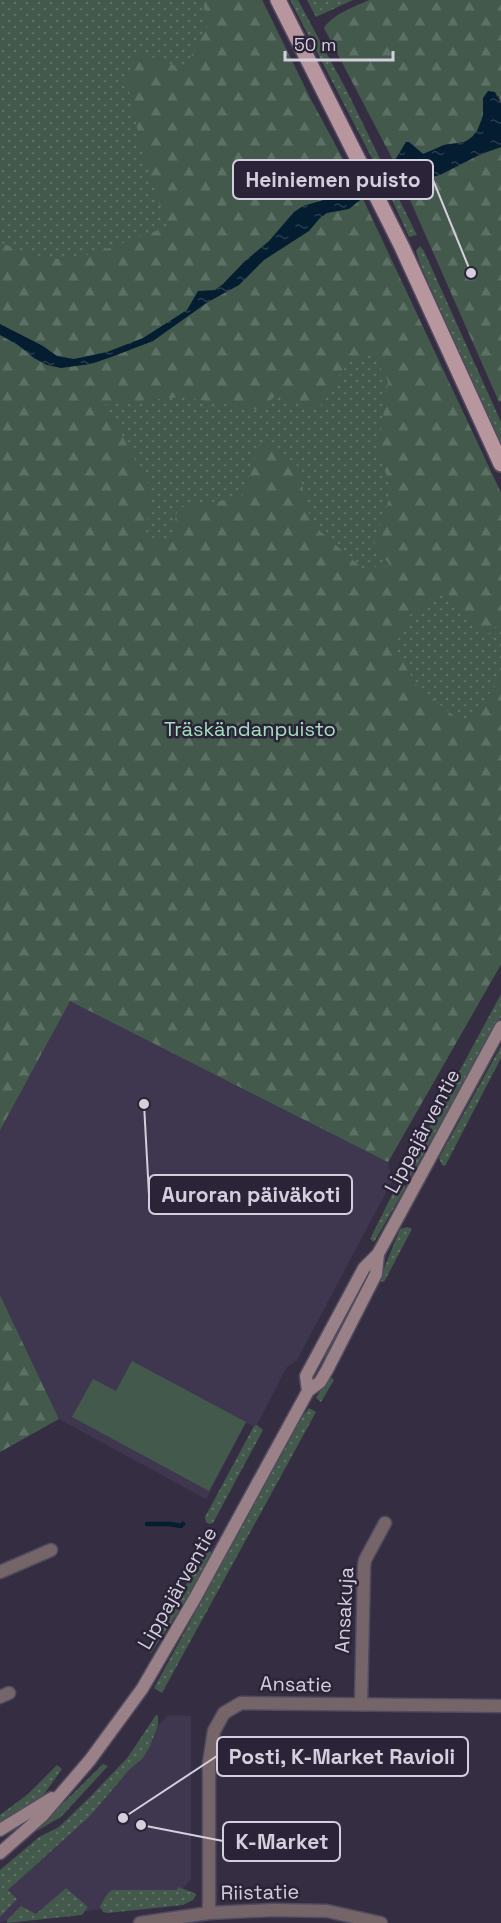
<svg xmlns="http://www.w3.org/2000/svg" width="501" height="1923" font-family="'Space Grotesk',sans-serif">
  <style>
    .built { fill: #3f3650 }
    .grass { fill: url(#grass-dots) }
    .forest { fill: url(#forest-firs); fill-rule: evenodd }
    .garden { fill: #43594c }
    .water { fill: url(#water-ripples) }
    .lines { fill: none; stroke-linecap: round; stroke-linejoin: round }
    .stream { stroke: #041d30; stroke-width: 4.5 }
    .minor-casing { stroke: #514b5f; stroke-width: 15 }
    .secondary-casing { stroke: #514b5f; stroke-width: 15 }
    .primary-casing { stroke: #514b5f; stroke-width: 18 }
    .minor { stroke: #756569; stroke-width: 12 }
    .secondary { stroke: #9a8187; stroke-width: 12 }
    .primary { stroke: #b7969e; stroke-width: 15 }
    .labels { text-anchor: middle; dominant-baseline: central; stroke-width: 5; stroke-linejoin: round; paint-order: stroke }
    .park-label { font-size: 20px; fill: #a4e0be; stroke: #2b2438 }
    .street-label { font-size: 20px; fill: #d3cfdc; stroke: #2b2438 }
    .leader { fill: none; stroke: #d3cfdc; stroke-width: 2 }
    .callout-dot { fill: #d3cfdc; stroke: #2b2438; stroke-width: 2 }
    .callout { fill: #2b2438; stroke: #d3cfdc; stroke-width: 2 }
    .callout-label { font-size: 21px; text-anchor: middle; font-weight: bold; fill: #d3cfdc }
  </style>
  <defs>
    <pattern id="grass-dots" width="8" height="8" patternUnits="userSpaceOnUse" patternTransform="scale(1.5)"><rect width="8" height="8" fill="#43594c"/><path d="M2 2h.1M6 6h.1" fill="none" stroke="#5d7065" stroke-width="1.8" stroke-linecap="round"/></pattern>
    <pattern id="forest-firs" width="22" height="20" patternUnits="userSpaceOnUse" patternTransform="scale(1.5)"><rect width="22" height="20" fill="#43594c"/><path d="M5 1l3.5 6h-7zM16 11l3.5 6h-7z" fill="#5d7065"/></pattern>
    <pattern id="water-ripples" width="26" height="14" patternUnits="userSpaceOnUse" patternTransform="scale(1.5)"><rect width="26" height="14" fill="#041d30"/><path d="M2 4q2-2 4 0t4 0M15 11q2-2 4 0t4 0" fill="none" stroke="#283d4d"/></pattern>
  </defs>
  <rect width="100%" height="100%" fill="#352e43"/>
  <g class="built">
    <polygon points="70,1001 388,1162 392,1181 297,1360 286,1368 256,1427 246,1423 206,1499 59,1419 0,1295 0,1130"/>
    <polygon points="168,1715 191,1716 191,1879 174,1900 0,1922 0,1874 94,1798"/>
  </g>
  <g class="grass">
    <polygon points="0,0 262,0 310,98 352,176 501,493 501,964 388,1162 70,1001 0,1130"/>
    <polygon points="290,0 298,0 348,93 383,165 377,168"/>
    <polygon points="307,0 353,0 316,17"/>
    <polygon points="395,191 417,235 409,237 389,193"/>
    <polygon points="420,246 424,251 501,422 501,446 420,264 416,251"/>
    <polygon points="501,994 501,1017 411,1176 404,1174"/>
    <polygon points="501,1046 501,1058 445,1166 442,1165 439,1158"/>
    <polygon points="399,1181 406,1187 374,1242 370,1239"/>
    <polygon points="408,1227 412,1229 384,1282 379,1281 400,1229"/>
    <polygon points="360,1285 366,1288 328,1359 322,1356"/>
    <polygon points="329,1376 334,1380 321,1402 316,1398"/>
    <polygon points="309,1408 316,1412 162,1693 154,1688 302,1417"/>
    <polygon points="257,1425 263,1430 213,1523 209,1524 206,1522 205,1517 254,1426"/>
    <polygon points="207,1547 212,1554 192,1591 151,1653 149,1652"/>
    <polygon points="156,1715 158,1716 158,1725 150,1746 143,1758 129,1770 90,1816 8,1890 17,1899 0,1917 0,1870 39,1837 59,1827 92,1795 128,1757"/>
    <polygon points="103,1764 108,1766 61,1817 33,1833"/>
    <polygon points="57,1765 62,1769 42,1797 0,1826 0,1815 28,1794"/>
    <polygon points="178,1887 195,1893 196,1895 193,1900 183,1905 108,1913 103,1912 100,1906 108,1893 112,1890 177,1890"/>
    <polygon points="66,1888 88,1907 82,1915 7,1923 7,1920 21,1906 36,1914"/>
  </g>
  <g class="forest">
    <path d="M203 0H262L310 98 352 176 501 493V622L488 634 446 592 411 614 394 647 419 689 465 724 501 679V964L388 1162 70 1001 0 1130V242C18 250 39 258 59 259 85 260 140 236 167 227L142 150 126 77 139 55 156 58 184 69 207 28ZM372 353 388 381 378 452 392 490 374 545 390 565 362 568 312 524 296 463 260 442 242 497 178 508 169 544 146 535 151 489 105 404 181 397 260 410 275 396 318 410 347 363Z"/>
    <path d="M369 0H501V104L499 96 483 98C485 113 481 138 463 142 457 144 450 143 444 145 436 148 431 153 423 154L409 142H406L394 162 324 28C333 14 354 7 369 0Z"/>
    <polygon points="501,147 501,401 499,402 403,184"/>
    <polygon points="0,1295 59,1419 0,1452"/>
  </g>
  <polygon class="garden" points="132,1361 246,1422 209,1491 72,1417 93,1379 116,1391"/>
  <polygon class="water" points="488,91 495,92 501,104 501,147 483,153 440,175 369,193 349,209 327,213 320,218 309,231 264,260 239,285 208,302 153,341 114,356 91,364 61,368 47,365 34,358 18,345 0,335 0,324 43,346 57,356 74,359 107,352 143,338 187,310 198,291 215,290 223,284 244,262 269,241 294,212 303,206 330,198 354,187 377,170 394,162 406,142 409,142 423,154 444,145 465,142 472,137 477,131 483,116 483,98"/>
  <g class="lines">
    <polyline class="stream" points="147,1524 170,1524 181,1526 183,1524"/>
    <defs>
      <g id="minor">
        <polyline points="0,1572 51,1550"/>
        <polyline points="0,1697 9,1693"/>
        <polyline points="361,1704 364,1567 365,1560 385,1523"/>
        <polyline points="209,1913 209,1763 214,1731 224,1713 241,1703 501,1706"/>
        <polyline points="140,1923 209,1913 273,1910 327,1911 381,1923"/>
      </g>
      <g id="secondary">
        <polyline points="308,1391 306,1376 364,1268 378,1254 501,1027"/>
        <polyline points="0,1830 52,1798"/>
        <polyline points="0,1853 42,1816 90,1760 142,1689 195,1598 308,1391 320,1382 327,1370 376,1274 378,1254"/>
      </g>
      <polyline id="primary" points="278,0 402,247 501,464"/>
    </defs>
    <use href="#minor" class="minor-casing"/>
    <use href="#secondary" class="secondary-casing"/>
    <use href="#primary" class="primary-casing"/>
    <use href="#minor" class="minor"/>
    <use href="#secondary" class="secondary"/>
    <use href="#primary" class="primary"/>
  </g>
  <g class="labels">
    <g class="park-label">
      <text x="250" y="729">Träskändanpuisto</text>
    </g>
    <g class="street-label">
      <text transform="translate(422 1131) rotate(-62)">Lippajärventie</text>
      <text transform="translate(177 1588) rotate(-60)">Lippajärventie</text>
      <text transform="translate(344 1610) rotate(-87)">Ansakuja</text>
      <text transform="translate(296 1684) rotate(1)">Ansatie</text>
      <text transform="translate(260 1892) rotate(-1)">Riistatie</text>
    </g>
  </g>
  <path class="leader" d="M471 273L433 180M144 1104L149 1195M123 1818L217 1756M141 1825L223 1841"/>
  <g class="callout-dot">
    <circle cx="471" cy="273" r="6"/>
    <circle cx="144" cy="1104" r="6"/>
    <circle cx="123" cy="1818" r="6"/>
    <circle cx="141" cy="1825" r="6"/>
  </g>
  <g class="callout">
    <rect x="233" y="160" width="200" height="39" rx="6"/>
    <rect x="149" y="1175" width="203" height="39" rx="6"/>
    <rect x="217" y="1737" width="251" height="39" rx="6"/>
    <rect x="223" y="1822" width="117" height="39" rx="6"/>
  </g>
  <g class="callout-label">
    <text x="333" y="187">Heiniemen puisto</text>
    <text x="251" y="1202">Auroran päiväkoti</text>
    <text x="342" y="1764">Posti, K-Market Ravioli</text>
    <text x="282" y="1849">K-Market</text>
  </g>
  <path d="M285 51v9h108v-9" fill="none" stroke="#d3cfdc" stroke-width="3"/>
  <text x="294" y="51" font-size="18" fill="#d3cfdc" stroke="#2b2438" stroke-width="4.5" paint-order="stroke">50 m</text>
</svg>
